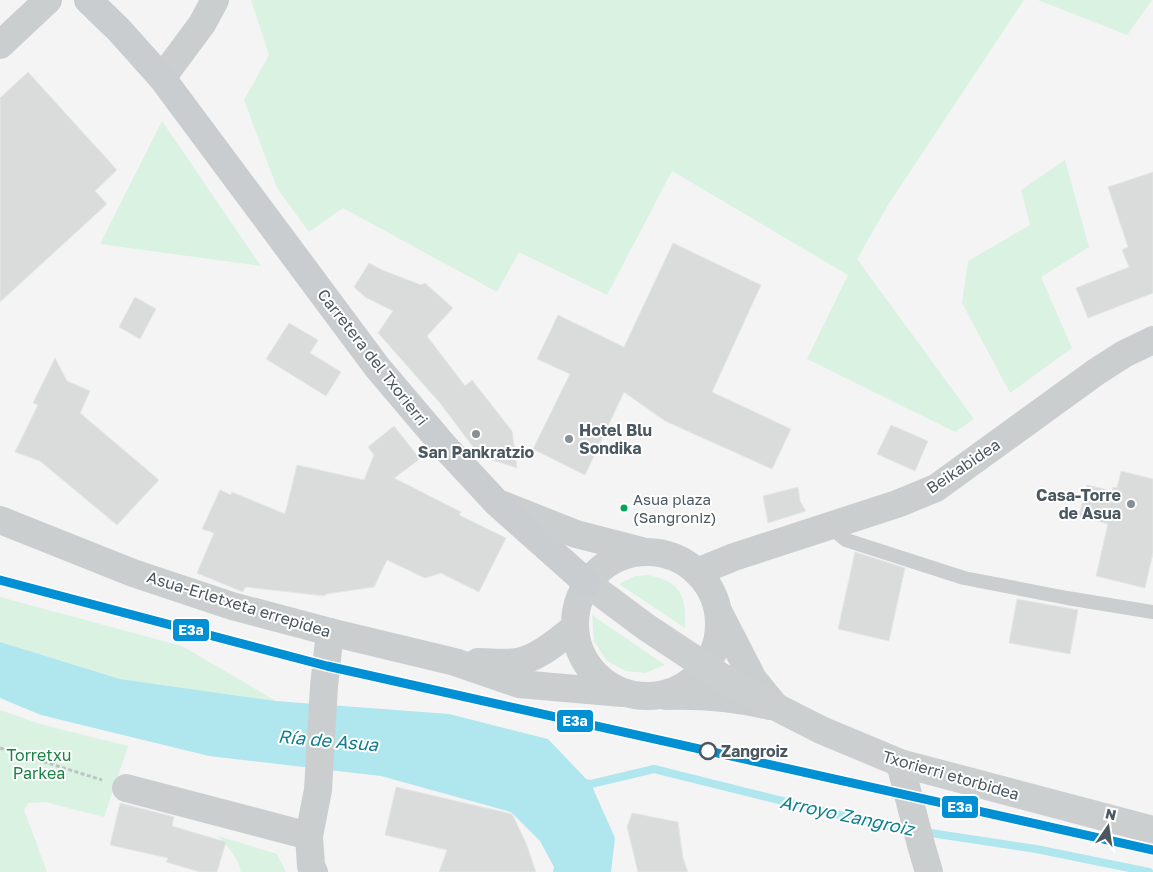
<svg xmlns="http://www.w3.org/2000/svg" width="1153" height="872" font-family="'Golos Text',sans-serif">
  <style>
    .green { fill: #daf2e1 }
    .water { fill: #b0e6ee }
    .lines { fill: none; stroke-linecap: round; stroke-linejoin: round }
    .stream { stroke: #b0e6ee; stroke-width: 8 }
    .building { fill: #dadcdc; stroke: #e5e6e7 }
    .path { stroke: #bbc6c2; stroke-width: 3; stroke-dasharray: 4 2.5; stroke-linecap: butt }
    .lane { stroke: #cbcecf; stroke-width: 14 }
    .street { stroke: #cbcecf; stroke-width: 28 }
    .secondary { stroke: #cccfd0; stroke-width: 28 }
    .primary { stroke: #c9cdcf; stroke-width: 28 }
    .rail-1-casing { stroke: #fff; stroke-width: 12 }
    .rail-1 { stroke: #0090d3; stroke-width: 9 }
    .poi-dot { fill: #868f94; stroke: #fff; stroke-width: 2 }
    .bus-dot { fill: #00a651; stroke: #fff; stroke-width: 2 }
    .stop-dot { fill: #fff; stroke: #4b5860; stroke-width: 2.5 }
    .labels { text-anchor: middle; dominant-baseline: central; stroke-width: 4; stroke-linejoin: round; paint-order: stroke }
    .bus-label { font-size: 15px; fill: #4b5860; stroke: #fff; text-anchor: start }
    .street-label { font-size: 16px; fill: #4b5860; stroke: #fff }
    .poi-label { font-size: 16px; font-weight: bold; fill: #4b5860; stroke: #fff; text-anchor: start }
    .stop-label { font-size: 16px; font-weight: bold; fill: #4b5860; stroke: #fff; text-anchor: start }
    .park-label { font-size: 16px; fill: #1b8245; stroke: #fff }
    .water-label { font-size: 18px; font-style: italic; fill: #107f8f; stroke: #fff }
    .line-badge { stroke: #fff; stroke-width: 2 }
    .badge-label { font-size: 14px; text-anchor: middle; font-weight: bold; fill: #fff }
  </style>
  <rect width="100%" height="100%" fill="#f4f4f4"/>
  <g class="green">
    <polygon points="251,0 1024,0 888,205 857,259 974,419 955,432 807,359 848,275 672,171 607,295 519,252 497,292 343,208 309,232 277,188 244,100 269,55"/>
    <polygon points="1038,0 1152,0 1127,35"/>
    <polygon points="162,121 261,266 100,244"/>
    <polygon points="1065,160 1089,247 1041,277 1072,348 1010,393 962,303 968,261 1030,225 1021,190"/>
    <path d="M648 575C682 582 686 596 685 628L619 584 635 576Z"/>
    <polygon points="0,597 182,646 276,701 120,679 0,642"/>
    <polygon points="592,615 665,665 645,673 626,671 607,661 594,641"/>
    <polygon points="0,710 40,724 128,746 104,817 45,802 28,803 24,810 47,872 0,872"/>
    <path d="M218 836 277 854 286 872H241C238 857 228 847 218 836Z"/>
  </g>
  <polygon class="water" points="0,642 120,679 276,701 449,714 548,739 591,784 615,838 611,872 553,872 554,867 540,841 511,812 381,776 209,756 41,715 0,698"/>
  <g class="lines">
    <g class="stream">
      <polyline points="583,783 591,784 654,769 880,825 913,830"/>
      <polyline points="924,832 1036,849 1149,872"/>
    </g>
  </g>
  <g class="building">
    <polygon points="28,72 117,170 95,191 107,204 0,302 0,98"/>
    <polygon points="1153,172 1153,293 1088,318 1076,288 1129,267 1122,250 1128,247 1108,187"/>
    <polygon points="673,243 761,285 712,392 791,429 772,469 665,421 624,392 585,475 533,449 570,374 537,359 558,315 624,347"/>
    <polygon points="369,263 382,270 421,285 425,283 453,308 427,336 465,386 472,380 512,431 517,468 480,456 440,403 378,333 393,311 365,297 354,287"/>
    <polygon points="135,297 156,309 140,339 119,327"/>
    <polygon points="289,323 318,340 310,353 341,372 326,396 266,359"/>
    <polygon points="55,358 67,381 90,391 80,413 159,480 117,525 40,461 15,452 38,405 33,403"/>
    <polygon points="891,425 928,441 915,471 877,454"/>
    <polygon points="394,426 420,459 394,478 461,512 459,515 506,538 479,592 441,573 425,578 387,560 374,587 326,594 325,596 245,587 243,592 197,573 214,533 202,529 220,490 231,495 232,492 285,514 297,465 364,480 374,455 368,447"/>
    <polygon points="1121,471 1153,479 1153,553 1145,588 1096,576 1108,524 1079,516 1087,485 1112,491 1113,487 1117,488"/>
    <polygon points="798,487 800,501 806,511 768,523 763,496"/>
    <polygon points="855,552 905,568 889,641 838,629"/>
    <polygon points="1017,599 1078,610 1070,654 1009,643"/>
    <polygon points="396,787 512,814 526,843 536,872 439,872 447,850 385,835"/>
    <polygon points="120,803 174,817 172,826 226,842 217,872 200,872 166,862 168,858 110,845"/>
    <polygon points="632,813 678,822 683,858 688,872 638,872 627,827"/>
  </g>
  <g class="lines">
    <polyline class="path" points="0,748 102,780"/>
    <polyline class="lane" points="828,525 846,540 964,578 1067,598 1153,612"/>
    <g class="street">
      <polyline points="0,45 48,0"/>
      <polyline points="162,78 202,24 215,0"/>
      <polyline points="503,505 576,534 642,551"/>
      <polyline points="0,520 133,573 232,606 330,632 455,662 519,684 622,693"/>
      <circle cx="647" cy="624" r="72"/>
      <polyline points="697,572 734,557 897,504 936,488 1096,372 1124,354 1153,340"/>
      <polyline points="719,613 753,679 775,706"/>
      <path d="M478 662C491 662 505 664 517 662 539 658 557 641 574 628"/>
      <path d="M666 696C702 695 736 698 770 706"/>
      <polyline points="900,763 921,845 929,872"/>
      <polyline points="126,788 309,836"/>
      <polyline points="314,872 311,866 309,836 318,790 324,686 330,632"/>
    </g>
    <polyline class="secondary" points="587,583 646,627 720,676 776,707 821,730 900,763 1153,830"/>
    <polyline class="primary" points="88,0 119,30 162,78 377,367 444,446 497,503 587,583"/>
    <defs>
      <polyline id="rail-1" points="0,580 327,666 1153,850"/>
    </defs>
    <use href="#rail-1" class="rail-1-casing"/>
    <use href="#rail-1" class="rail-1"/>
  </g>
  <g class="poi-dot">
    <circle cx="476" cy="434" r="5"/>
    <circle cx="569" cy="439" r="5"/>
    <circle cx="1131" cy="504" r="5"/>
  </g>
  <circle class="bus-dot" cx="624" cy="508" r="4.5"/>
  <circle class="stop-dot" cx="708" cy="751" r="8"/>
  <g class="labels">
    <g class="bus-label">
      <text x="633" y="499">Asua plaza<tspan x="633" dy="18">(Sangroniz)</tspan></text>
    </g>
    <g class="street-label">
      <text transform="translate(373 357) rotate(52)">Carretera del Txorierri</text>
      <text transform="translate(963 466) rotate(-34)">Beikabidea</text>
      <text transform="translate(239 604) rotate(17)">Asua-Erletxeta errepidea</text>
      <text transform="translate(951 775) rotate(16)">Txorierri etorbidea</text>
    </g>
    <g class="poi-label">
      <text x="579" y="430">Hotel Blu<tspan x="579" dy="18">Sondika</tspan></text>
      <text x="476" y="452" text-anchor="middle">San Pankratzio</text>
      <text x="1121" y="495" text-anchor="end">Casa-Torre<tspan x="1121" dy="18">de Asua</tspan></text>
    </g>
    <g class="stop-label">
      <text x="721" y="751">Zangroiz</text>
    </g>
    <g class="park-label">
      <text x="39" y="755">Torretxu<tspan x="39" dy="18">Parkea</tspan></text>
    </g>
    <g class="water-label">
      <text transform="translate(328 740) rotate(5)">Ría de Asua</text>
      <text transform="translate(847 815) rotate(12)">Arroyo Zangroiz</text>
    </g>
  </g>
  <g class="line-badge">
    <rect x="172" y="618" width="38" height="24" rx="5" fill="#0090d3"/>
    <rect x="556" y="709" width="38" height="24" rx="5" fill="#0090d3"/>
    <rect x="941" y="795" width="38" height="24" rx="5" fill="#0090d3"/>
  </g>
  <g class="badge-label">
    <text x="191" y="635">E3a</text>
    <text x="575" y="726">E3a</text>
    <text x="960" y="812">E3a</text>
  </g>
  <g transform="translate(1108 827) rotate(13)" stroke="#ffffff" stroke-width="4" paint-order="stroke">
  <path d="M0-4L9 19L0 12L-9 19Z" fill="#4b5860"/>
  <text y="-8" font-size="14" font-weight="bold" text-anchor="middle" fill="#4b5860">N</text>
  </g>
</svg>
